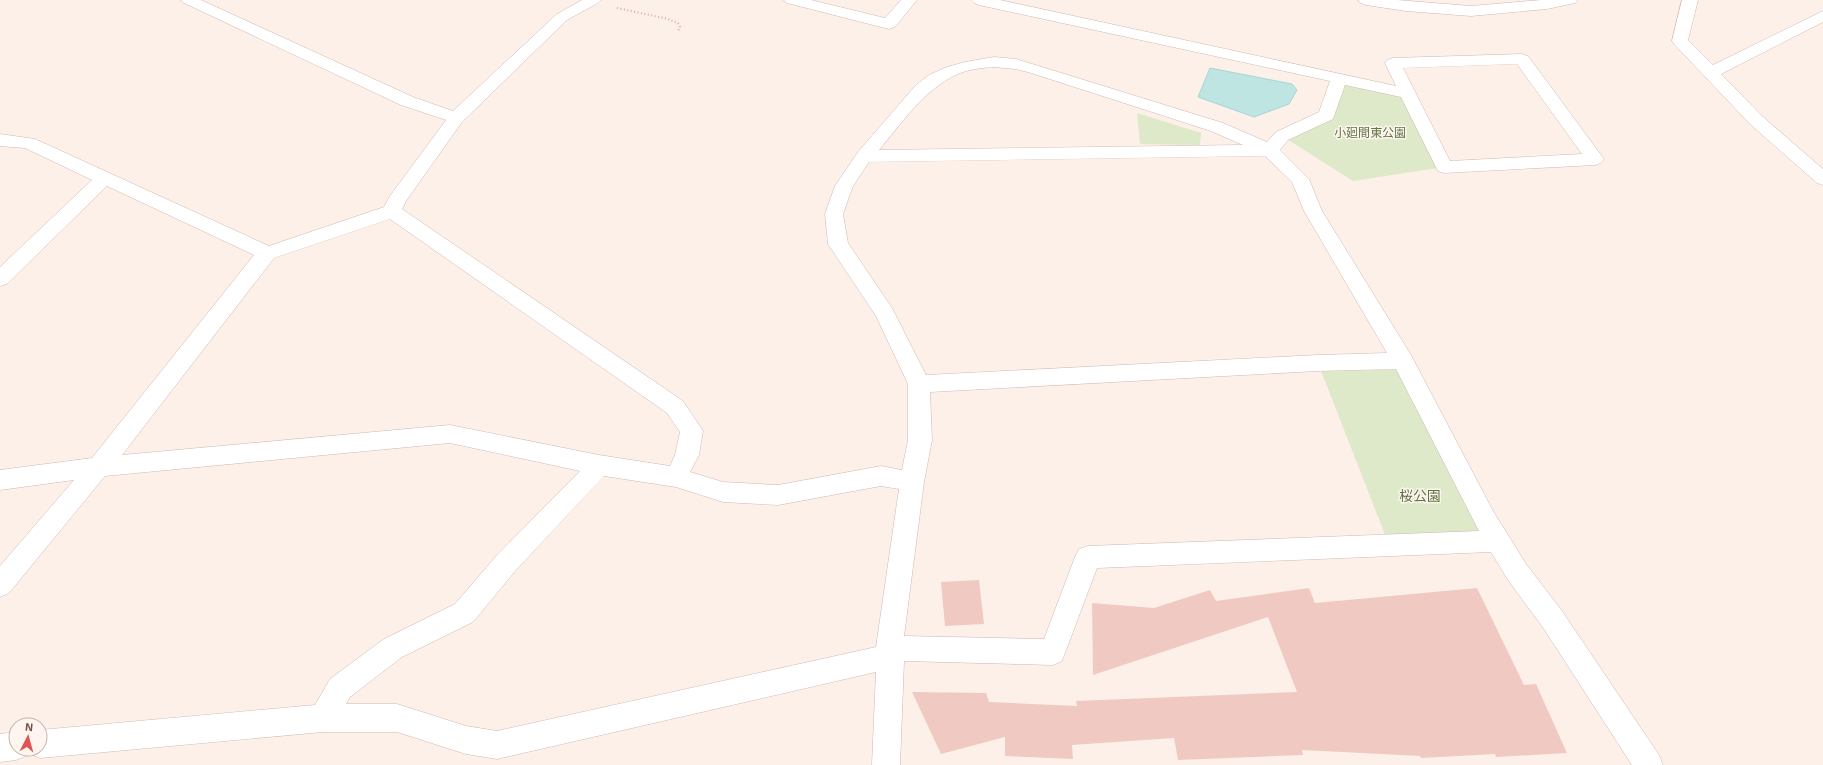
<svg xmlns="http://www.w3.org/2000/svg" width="1823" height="765" font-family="'Exo 2','Noto Sans JP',sans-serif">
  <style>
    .green { fill: #dde9c8 }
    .water { fill: #bee5e2; stroke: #a4d7d3 }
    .building { fill: #f0cac2 }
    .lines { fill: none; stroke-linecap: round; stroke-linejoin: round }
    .street-casing { stroke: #d0b8b1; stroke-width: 1 }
    .path { stroke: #d6aca4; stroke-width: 2; stroke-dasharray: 1 2.5; stroke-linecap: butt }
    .street { fill: #fff; fill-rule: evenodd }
    .labels { text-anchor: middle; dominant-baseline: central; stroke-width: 3; stroke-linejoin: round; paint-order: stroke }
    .far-park-label { font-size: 12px; fill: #5e7542; stroke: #fef5f0 }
    .park-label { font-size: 14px; fill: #5e7542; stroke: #fef5f0 }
  </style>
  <rect width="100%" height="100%" fill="#fcf0e9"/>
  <g class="green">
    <polygon points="1339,79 1407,93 1444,167 1353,181 1282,136 1327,115"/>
    <polygon points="1137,113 1201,133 1200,145 1140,144"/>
    <polygon points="1403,361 1498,541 1389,545 1318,363"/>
  </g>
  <polygon class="water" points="1210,68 1292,84 1297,90 1289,104 1254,117 1198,97"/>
  <g class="building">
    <polygon points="979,580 984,624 945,626 941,582"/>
    <polygon points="1309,588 1315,603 1477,588 1524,685 1536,684 1567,753 1496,757 1495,754 1421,758 1420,756 1302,750 1303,755 1178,760 1174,738 1072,745 1073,759 1005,756 1005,737 941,754 912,692 986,693 989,702 1077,706 1076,701 1297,692 1268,617 1093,675 1092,603 1154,608 1210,590 1216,601"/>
  </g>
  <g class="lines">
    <defs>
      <g id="street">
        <path d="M181 0H201L413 97 453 111 557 14 582 0H601L598 3 567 20 462 122 406 201 402 209 683 401 703 431 699 455 690 472 723 482 778 485 881 466 902 470 908 440V384L876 316 828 244 825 214 835 186 858 152 916 85 929 75 947 67 965 62 994 57 1016 59 1223 123 1267 142 1276 132 1319 112 1330 81 979 5 974 3 971 0H1000L1396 86 1385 63 1387 60 1393 58 1522 54 1528 56 1601 155 1604 159 1601 163 1595 165 1444 173 1438 171 1401 97 1345 85 1333 119 1288 140 1280 150 1309 179 1322 211 1411 355 1493 511 1526 564 1562 611 1659 755 1663 765H1632L1544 629 1508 580 1491 552 1097 568 1062 661 1053 665 904 661 900 765H872L876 672 497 759 466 754 397 732H323L40 758 30 754 28 750 26 756 16 760 0 762V734L16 732V749H40V730L315 705 330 679 384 639 455 604 498 554 580 471 450 443 105 476 9 593 0 597V566L74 480 0 490V470L92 458 254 255 107 186 7 284 0 286V267L92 180 25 148 0 146V134L35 139 269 246 384 207 390 196 446 120 401 105 184 3ZM1517 64 1582 154 1450 161 1403 68ZM994 67 1015 69 1028 72 1211 131 1243 145 879 150C902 123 924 89 958 74 969 69 982 68 994 67ZM1265 156 1292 182 1304 211 1387 353 1318 355 926 375 892 308 848 243 843 214 853 186 869 162ZM390 219 667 413 680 432 675 455 670 466 599 455 450 425 122 455 274 258ZM1396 369 1479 531 1088 546 1079 549 1075 557 1044 639 904 636 924 482 932 440 930 392 1318 371ZM604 476 676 487 723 502 778 505 881 486 899 489 876 647 497 731 466 726 397 704H346L350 697 402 657 473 622 516 570Z"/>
        <polygon points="784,0 811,0 885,18 901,0 917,0 895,27 889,29 787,3"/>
        <polygon points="1358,0 1397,0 1471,6 1541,0 1578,0 1575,3 1547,9 1471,16 1406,11 1366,5 1361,3"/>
        <polygon points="1682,0 1698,0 1688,40 1713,65 1823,11 1823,22 1721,74 1762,116 1823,169 1823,185 1817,183 1750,124 1674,44 1672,41"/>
      </g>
    </defs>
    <use href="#street" class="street-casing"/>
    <polyline class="path" points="617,8 668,19 678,23 680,27 678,31"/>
    <use href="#street" class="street"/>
  </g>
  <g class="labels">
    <g class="far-park-label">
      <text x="1370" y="132">小廻間東公園</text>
    </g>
    <g class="park-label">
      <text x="1420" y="495">桜公園</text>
    </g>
  </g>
  <g transform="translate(28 737) rotate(6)"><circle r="19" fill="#fef5f0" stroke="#c8b4af"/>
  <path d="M0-3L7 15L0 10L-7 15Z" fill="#e05455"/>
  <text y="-6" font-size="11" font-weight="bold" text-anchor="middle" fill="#76524d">N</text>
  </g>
</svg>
